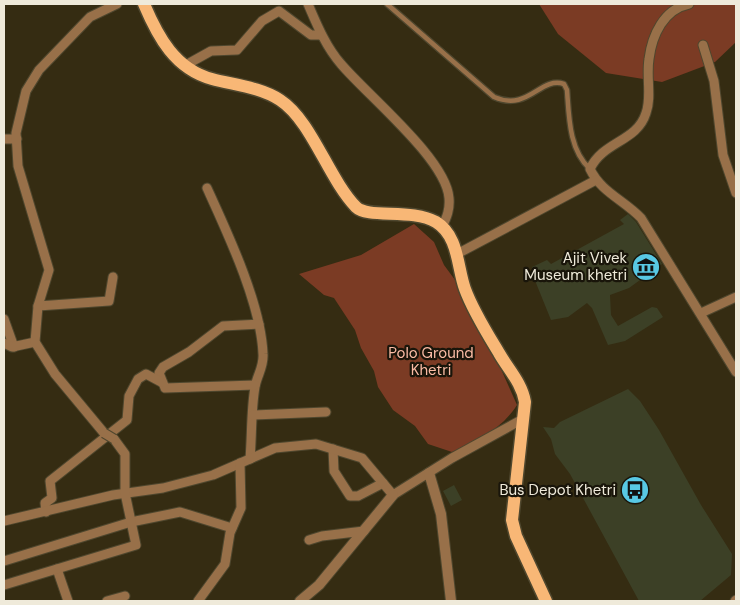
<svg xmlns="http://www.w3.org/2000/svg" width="740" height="605" font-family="'DM Sans',sans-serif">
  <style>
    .green { fill: #7b3b24 }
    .building { fill: #3c4026 }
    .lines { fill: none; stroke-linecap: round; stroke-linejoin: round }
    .service-casing { stroke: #4f472e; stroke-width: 7 }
    .minor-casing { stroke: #4f472e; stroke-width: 11 }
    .tertiary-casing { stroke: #4f472e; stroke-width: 12 }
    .primary-casing { stroke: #4f472e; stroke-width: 15 }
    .service { stroke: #987049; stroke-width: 4.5 }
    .minor { stroke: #987049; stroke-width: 9 }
    .tertiary { stroke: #987049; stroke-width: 10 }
    .primary { stroke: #f8b776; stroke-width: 12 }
    .minor-bridge-casing { stroke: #4f472e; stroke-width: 11; stroke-linecap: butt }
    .minor-bridge { stroke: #987049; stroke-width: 9 }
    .labels { text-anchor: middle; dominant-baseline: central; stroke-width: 4.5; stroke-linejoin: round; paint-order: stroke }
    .poi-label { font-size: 15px; fill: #efeada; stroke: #19150a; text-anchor: end }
    .park-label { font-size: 15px; fill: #fabba4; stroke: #19150a }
  </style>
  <rect width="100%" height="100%" fill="#352c12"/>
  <g class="green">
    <polygon points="539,4 736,4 736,42 715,62 662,82 606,73 558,34"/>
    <path d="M414 224 434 242 444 265 458 284 496 358 517 405C501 430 478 440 452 452L428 444 415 426 393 410 378 387 374 371 361 348 355 330 334 298 324 295 299 274 361 255Z"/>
  </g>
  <g class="building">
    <polygon points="628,214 636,222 662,264 629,288 610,295 611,315 618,326 652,307 657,308 663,317 625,341 608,345 592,308 587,303 568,317 551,320 536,283 532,267 547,260 551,264 624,224 620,220"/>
    <polygon points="628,389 640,401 659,430 701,505 732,554 731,575 700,601 639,601 570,474 555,454 551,439 543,427 554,428 560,422"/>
    <polygon points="454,485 462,500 451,506 443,491"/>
  </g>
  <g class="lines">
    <defs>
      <path id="service" d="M387 4 494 97C529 112 540 76 564 84L567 90C569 117 569 150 590 169"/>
      <g id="minor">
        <path d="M308 4C317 25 326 47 341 64 367 95 446 159 449 198 450 209 447 217 442 227"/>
        <path d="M689 4C664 9 652 35 649 59 646 77 652 97 646 113 637 142 603 141 590 169 601 192 624 200 641 218L736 372"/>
        <polyline points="703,45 714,81 723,155 736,193"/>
        <polyline points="184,66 211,51 237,50 262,21 279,11 311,35 321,35"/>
        <polyline points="4,139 17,139"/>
        <path d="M207 188C228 234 261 304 263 354 264 367 257 375 255 387 251 410 252 435 250 459"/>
        <polyline points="457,254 596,180"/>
        <polyline points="38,306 109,301 113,277"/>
        <polyline points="701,313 736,297"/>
        <polyline points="4,319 14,347"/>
        <polyline points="4,343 12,347 35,342"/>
        <polyline points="255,385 165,388 159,373 163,367 189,352 223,326 259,324"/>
        <polyline points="253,415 326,412"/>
        <polyline points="104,433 55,374 35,342 38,306 49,270 18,166 16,133 26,91 39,70 90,17 117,4"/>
        <polyline points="333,449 334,471 350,496 358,496 383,483"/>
        <polyline points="46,512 45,503 52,498 50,481 127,420 129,396 138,379 146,374 161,382"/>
        <polyline points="4,521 113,495 163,488 213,475 275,448 316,444 362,458 393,495 452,458 523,419"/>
        <polyline points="309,540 322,536 364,531"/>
        <polyline points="4,561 131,522 180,512 232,528"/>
        <polyline points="57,569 68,601"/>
        <polyline points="4,585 136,545 125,493 125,454 114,439"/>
        <polyline points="107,601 125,596"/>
        <polyline points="198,601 225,564 230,533 241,508 240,463"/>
        <polyline points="735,601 736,600"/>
      </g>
      <g id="tertiary">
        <polyline points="429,473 441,514 451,601"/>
        <polyline points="300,601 319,585 393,495"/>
      </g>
      <path id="primary" d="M144 4C158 37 175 69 212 79 234 85 260 87 280 100 312 121 328 178 356 207 368 219 412 208 436 222 459 236 457 267 465 289 473 311 487 333 499 353 508 369 522 383 525 402L512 520 516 536 546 601"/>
    </defs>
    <use href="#service" class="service-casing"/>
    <use href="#minor" class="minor-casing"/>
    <use href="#tertiary" class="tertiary-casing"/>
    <use href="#primary" class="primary-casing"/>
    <use href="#service" class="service"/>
    <use href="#minor" class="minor"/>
    <use href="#tertiary" class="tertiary"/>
    <use href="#primary" class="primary"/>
    <defs>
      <polyline id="minor-bridge" points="104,433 114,439"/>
    </defs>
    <use href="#minor-bridge" class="minor-bridge-casing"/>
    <use href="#minor-bridge" class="minor-bridge"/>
  </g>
  <defs>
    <symbol id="museum-disc" viewBox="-11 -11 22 22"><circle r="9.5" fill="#58c8e4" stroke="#19150a"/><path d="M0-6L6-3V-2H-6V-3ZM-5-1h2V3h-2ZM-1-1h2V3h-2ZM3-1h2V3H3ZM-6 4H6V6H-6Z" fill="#111"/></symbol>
    <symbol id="bus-disc" viewBox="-11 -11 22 22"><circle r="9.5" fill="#58c8e4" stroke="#19150a"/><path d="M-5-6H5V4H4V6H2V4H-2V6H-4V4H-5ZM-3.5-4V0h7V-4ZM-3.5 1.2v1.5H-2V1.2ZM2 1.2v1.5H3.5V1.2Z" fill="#111"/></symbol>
  </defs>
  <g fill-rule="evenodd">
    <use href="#museum-disc" x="630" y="251" width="32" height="32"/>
    <use href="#bus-disc" x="619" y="474" width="32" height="32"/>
  </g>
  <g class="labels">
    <g class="poi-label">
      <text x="627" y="258">Ajit Vivek<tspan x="627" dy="17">Museum khetri</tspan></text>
      <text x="616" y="490">Bus Depot Khetri</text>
    </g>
    <g class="park-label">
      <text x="431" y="353">Polo Ground<tspan x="431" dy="17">Khetri</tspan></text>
    </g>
  </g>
  <rect width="740" height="605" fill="none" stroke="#efeada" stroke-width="10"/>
</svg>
